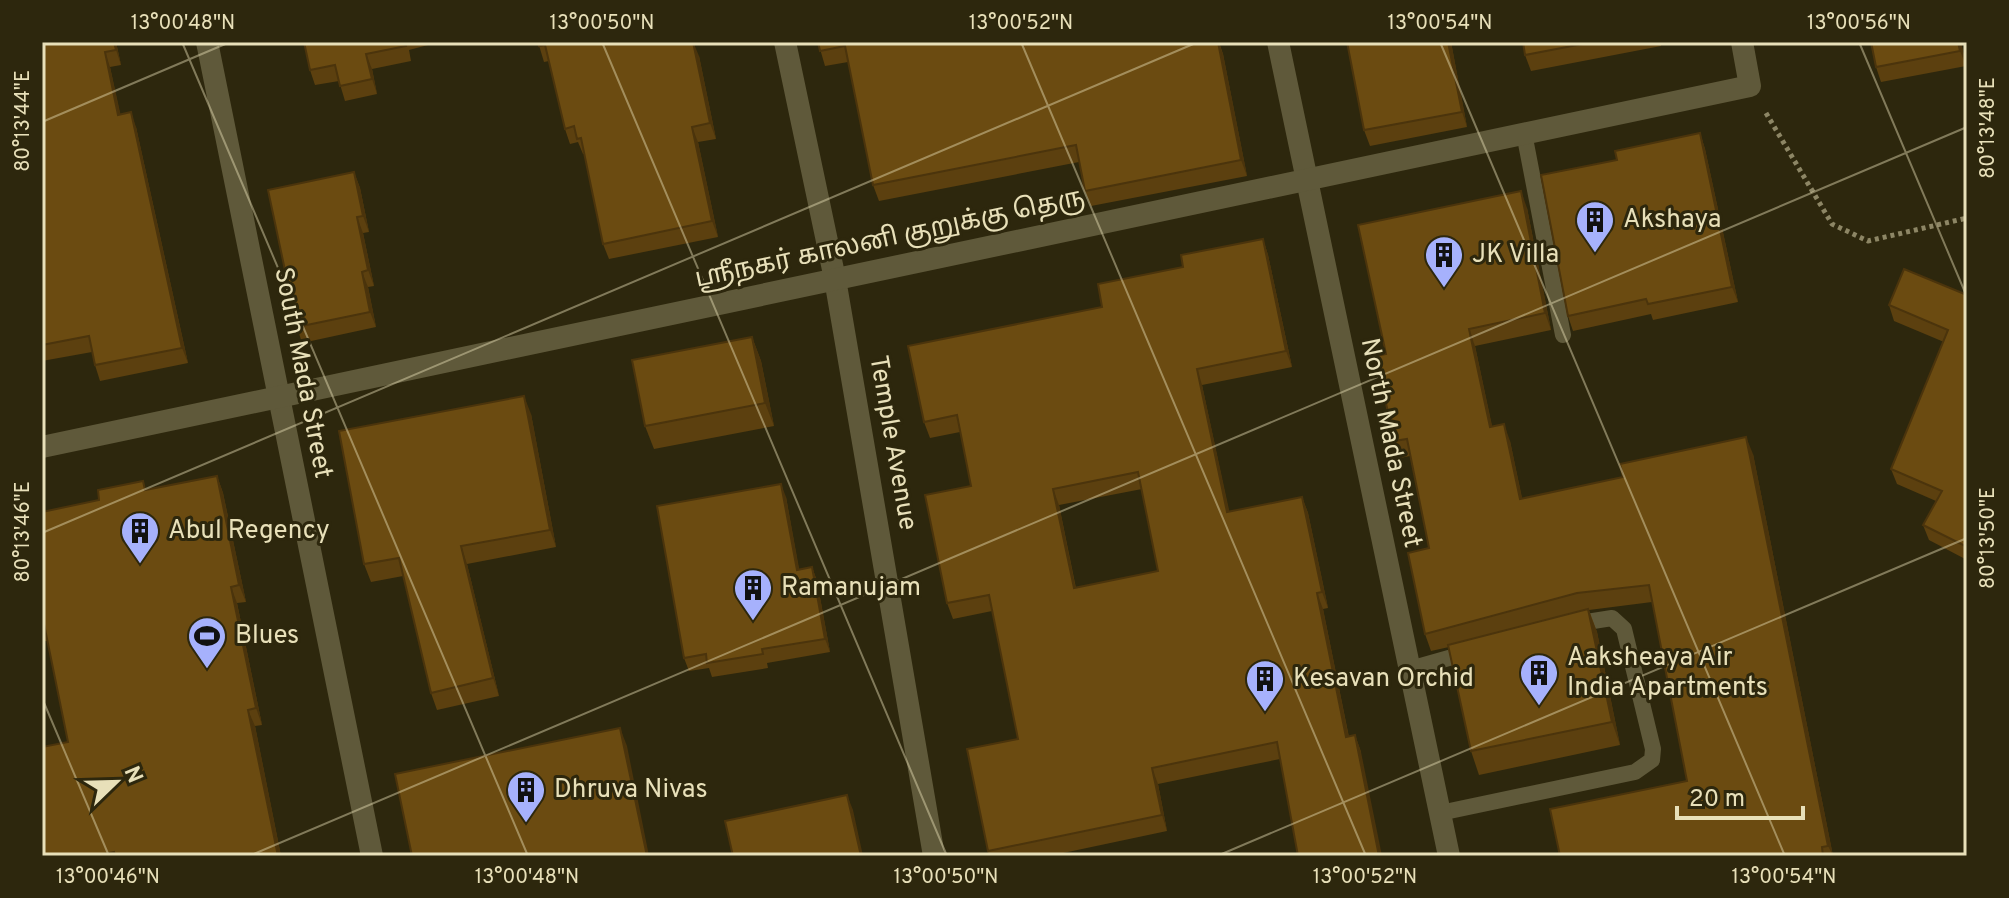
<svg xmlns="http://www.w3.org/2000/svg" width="2009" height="898" font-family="Overpass,'Noto Sans Tamil',sans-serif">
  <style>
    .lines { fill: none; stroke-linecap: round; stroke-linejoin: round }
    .path { stroke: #8d8665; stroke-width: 5; stroke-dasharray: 4 4; stroke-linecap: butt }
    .service { stroke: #5f593a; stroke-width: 16 }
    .minor { stroke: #5f593a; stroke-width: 22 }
    .wall { fill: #5c400f; fill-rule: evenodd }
    .shaded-wall { fill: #4b340c }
    .building { fill: #6b4b11; stroke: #4b340c; stroke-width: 2; fill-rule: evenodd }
    .ticks { fill: none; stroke: #e8e0b9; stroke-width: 2; stroke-opacity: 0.45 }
    .labels { text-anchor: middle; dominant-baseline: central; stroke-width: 6; stroke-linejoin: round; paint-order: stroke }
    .poi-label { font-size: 26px; fill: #e8e0b9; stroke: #2d270d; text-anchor: start }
    .street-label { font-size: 26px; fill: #e8e0b9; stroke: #2d270d }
    .neatline { fill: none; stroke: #e8e0b9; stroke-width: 3 }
    .ticks-label { font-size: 20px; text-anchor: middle; fill: #e8e0b9 }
  </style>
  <rect width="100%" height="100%" fill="#2d270d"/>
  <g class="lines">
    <polyline class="path" points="1766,113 1832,224 1868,241 1967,218"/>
    <g class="service">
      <polyline points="1524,133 1563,335"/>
      <polyline points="1410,669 1470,652"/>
      <polyline points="1440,813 1635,772 1652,760 1653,749 1624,629 1612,618 1574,624"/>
    </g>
    <g class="minor">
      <polyline points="207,42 372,856"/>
      <polyline points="785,42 835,279 934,856"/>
      <polyline points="1278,42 1449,856"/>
      <polyline points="42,447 1750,86 1742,42"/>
    </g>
  </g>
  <g class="wall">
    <polygon points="42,42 116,42 121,65 110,67 120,114 136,127 188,363 100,381 95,365 92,352 42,361"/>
    <polygon points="304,42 427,42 428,45 409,50 411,61 372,69 377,94 345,101 339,81 315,85 310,70"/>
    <polygon points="538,42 699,56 716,139 698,142 718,237 609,259 603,244 584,154 583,154 578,142 570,144 565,129 549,61 544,62"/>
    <polygon points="818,42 1219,42 1223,54 1247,176 1091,206 1085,191 1079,162 879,201 873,185 848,62 825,66"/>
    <polygon points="1451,42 1467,127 1370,146 1364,130"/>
    <polygon points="1523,42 1661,42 1661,46 1531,71 1525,55"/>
    <polygon points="1871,42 1961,42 1966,66 1881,82 1876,67"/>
    <polygon points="1700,133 1705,149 1738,302 1653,320 1651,314 1573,331 1568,316 1617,160"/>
    <polygon points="354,172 360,188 369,232 363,233 374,286 368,287 376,327 302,343 297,327"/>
    <polygon points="1527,208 1551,330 1475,346 1492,427 1510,441 1522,499 1753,454 1833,856 1560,856 1687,781 1652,602 1589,610 1597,632 1620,745 1479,775 1471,751 1449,647 1431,651 1425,634 1429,548 1410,456 1400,458 1394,441 1386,354"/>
    <path d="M1263 239 1268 255 1292 367 1202 385 1229 512 1302 497 1308 513 1328 608 1323 609 1349 737 1355 735 1361 752 1280 759 1158 784 1167 831 1049 856H989L988 851 1018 739 992 611 953 619 947 603 971 486 960 432 930 438 924 422 1102 307 1183 267ZM1142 489 1158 571 1076 588 1059 505Z"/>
    <polygon points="1967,295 1967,560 1929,540 1923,525 1936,501 1897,484 1891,469 1944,342 1894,321 1889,305"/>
    <polygon points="752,337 761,361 774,426 654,449 645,426"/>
    <polygon points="531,414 556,547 467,564 499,696 437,710 431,693 403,576 371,582 364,564"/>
    <polygon points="217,476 223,493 246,602 237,603 262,725 255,726 281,856 42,856 68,742 48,641 45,641 42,633 42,512"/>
    <polygon points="786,497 799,570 812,567 817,581 830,652 767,663 768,668 712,677 709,668 689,671 684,658"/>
  </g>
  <g class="shaded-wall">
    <polygon points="114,42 116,42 121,65 116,50"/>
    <polygon points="693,42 699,56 716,139 710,123"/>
    <polygon points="1218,42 1223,54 1247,176 1241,160"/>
    <polygon points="1448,42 1451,42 1467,127 1462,112"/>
    <polygon points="1958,42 1961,42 1966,66 1960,51"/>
    <polygon points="105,52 110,67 124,130 118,115"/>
    <polygon points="366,54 372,69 377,94 372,79"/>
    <polygon points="131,112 136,127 188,363 182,348"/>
    <polygon points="692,127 698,142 718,237 712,221"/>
    <polygon points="1700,133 1705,149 1738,302 1732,287"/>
    <polygon points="354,172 360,188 369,232 363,216"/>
    <polygon points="1521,191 1527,208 1551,330 1545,313"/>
    <polygon points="357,217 363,233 374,286 368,270"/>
    <polygon points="1263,239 1268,255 1292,367 1286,351"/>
    <polygon points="362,272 368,287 376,327 370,312"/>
    <polygon points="1469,329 1475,346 1496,444 1490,427"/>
    <polygon points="752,337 761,361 774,426 765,403"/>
    <polygon points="1197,369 1202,385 1233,528 1227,512"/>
    <polygon points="524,396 531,414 556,547 550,530"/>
    <polygon points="1504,424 1510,441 1526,516 1520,499"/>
    <polygon points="1746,437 1753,454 1833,856 1828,846"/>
    <polygon points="217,476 223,493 246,602 239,585"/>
    <polygon points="781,484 786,497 802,584 797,570"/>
    <polygon points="1053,489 1059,505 1079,605 1074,588"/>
    <polygon points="1302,497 1308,513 1328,608 1322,592"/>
    <polygon points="461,546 467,564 499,696 493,678"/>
    <polygon points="812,567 817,581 830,652 825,639"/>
    <polygon points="231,587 237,603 262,725 256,708"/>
    <polygon points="1317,593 1323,609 1352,753 1346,737"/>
    <polygon points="1588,609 1597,632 1620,745 1612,722"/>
    <polygon points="248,710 255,726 281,856 278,856"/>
    <polygon points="620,728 627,746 649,856 647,856"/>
    <polygon points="1355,735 1361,752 1382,856 1379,856"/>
    <polygon points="1152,768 1158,784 1167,831 1162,815"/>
    <polygon points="847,795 853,810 863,856 861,856"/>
  </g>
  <g class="building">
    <polygon points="42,42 114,42 116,50 105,52 118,115 131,112 182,348 95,365 89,336 42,345"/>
    <polygon points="304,42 405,42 406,46 366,54 372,79 340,86 335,65 310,70"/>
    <polygon points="538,42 693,42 710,123 692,127 712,221 603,244 581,138 577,139 574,126 565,129 545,45 539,46"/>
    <polygon points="818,42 1218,42 1241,160 1085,191 1076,145 873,185 845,46 820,51"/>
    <polygon points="1347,42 1448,42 1462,112 1364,130"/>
    <polygon points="1523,42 1593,42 1525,55"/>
    <polygon points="1871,42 1958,42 1960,51 1876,67"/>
    <polygon points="1700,133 1732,287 1648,304 1646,299 1568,316 1541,175 1617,160 1615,151"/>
    <polygon points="354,172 363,216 357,217 368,270 362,272 370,312 297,327 268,190"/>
    <polygon points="1521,191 1545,313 1469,329 1490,427 1504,424 1520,499 1623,477 1620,464 1746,437 1828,846 1822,847 1823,856 1560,856 1550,809 1687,781 1649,585 1577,593 1425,634 1408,553 1429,548 1407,439 1394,441 1376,356 1386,354 1358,225"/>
    <path d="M1263 239 1286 351 1197 369 1227 512 1302 497 1322 592 1317 593 1346 737 1355 735 1379 856H1298L1277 742 1152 768 1162 815 988 851 967 749 1018 739 989 595 947 603 925 495 971 486 957 415 924 422 908 346 1102 307 1098 284 1183 267 1181 255ZM1138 472 1158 571 1074 588 1053 489Z"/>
    <polygon points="1904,269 1967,295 1967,547 1923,525 1942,491 1891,469 1948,330 1889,305"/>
    <polygon points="752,337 765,403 645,426 632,360"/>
    <polygon points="524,396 550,530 461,546 493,678 431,693 399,558 364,564 339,431"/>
    <polygon points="217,476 239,585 231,587 256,708 248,710 278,856 115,856 114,852 95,856 42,856 42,747 68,742 44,624 42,624 42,512 99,500 98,490 143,481 145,490"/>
    <polygon points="781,484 797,570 812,567 825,639 762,649 763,654 707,663 706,654 684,658 657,506"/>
    <polygon points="1588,609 1612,722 1471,751 1448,645"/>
    <polygon points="620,728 647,856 412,856 395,774"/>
    <polygon points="847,795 861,856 733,856 725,821"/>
  </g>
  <path class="ticks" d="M182 42 528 856M602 42 947 856M1021 42 1366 856M1440 42 1785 856M1859 42 1967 297M42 122 230 42M42 533 1198 42M42 698 109 856M249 856 1967 127M1217 856 1967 538"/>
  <defs>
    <symbol id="building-pin" viewBox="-11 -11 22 30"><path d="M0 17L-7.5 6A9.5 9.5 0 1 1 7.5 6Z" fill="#a6b1fc" stroke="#2d270d"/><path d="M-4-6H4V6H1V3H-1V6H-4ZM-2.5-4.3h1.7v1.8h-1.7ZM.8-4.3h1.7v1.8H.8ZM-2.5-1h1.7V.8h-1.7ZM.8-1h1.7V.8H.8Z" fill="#111"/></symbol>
    <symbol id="stadium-pin" viewBox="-11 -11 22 30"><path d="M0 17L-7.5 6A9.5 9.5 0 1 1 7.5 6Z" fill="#a6b1fc" stroke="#2d270d"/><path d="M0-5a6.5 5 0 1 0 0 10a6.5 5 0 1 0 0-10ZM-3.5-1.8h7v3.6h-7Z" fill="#111"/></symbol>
  </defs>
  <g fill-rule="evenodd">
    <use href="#building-pin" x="1573" y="198" width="44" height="60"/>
    <use href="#building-pin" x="1422" y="233" width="44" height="60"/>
    <use href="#building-pin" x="118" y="509" width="44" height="60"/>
    <use href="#building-pin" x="731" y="566" width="44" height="60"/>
    <use href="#stadium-pin" x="185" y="614" width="44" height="60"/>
    <use href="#building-pin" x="1517" y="651" width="44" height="60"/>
    <use href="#building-pin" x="1243" y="657" width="44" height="60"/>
    <use href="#building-pin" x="504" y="768" width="44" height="60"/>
  </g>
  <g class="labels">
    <g class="poi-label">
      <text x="1623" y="220">Akshaya</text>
      <text x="1472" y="255">JK Villa</text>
      <text x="168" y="531">Abul Regency</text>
      <text x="781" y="588">Ramanujam</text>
      <text x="235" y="636">Blues</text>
      <text x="1567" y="658">Aaksheaya Air<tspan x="1567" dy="30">India Apartments</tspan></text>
      <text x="1293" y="679">Kesavan Orchid</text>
      <text x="554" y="790">Dhruva Nivas</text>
    </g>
    <g class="street-label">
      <text transform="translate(890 239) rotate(-12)">ஸ்ரீநகர் காலனி குறுக்கு தெரு</text>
      <text transform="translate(302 373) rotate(79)">South Mada Street</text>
      <text transform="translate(892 443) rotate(80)">Temple Avenue</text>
      <text transform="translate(1390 443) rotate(78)">North Mada Street</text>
    </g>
  </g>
  <rect width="2009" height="898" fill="none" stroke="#2d270d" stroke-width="88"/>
  <g transform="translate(116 782) rotate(67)" stroke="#2d270d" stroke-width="6" paint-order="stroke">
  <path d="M0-6L14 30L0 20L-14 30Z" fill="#e8e0b9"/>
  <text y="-12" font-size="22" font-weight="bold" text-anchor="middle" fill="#e8e0b9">N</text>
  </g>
  <path d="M1677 806v12h126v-12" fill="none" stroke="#e8e0b9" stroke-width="4"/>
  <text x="1689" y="806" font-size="24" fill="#e8e0b9" stroke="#2d270d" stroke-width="6" paint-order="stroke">20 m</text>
  <rect x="44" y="44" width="1921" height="810" class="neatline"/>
  <g class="ticks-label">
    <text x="183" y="29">13°00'48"N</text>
    <text x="602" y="29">13°00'50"N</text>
    <text x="1021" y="29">13°00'52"N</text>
    <text x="1440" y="29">13°00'54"N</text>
    <text x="1859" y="29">13°00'56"N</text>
    <text transform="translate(22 121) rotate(-90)" y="7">80°13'44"E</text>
    <text transform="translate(1987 128) rotate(-90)" y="7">80°13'48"E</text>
    <text transform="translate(22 532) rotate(-90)" y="7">80°13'46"E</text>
    <text transform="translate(1987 538) rotate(-90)" y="7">80°13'50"E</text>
    <text x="108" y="883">13°00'46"N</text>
    <text x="527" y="883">13°00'48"N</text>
    <text x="946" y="883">13°00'50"N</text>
    <text x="1365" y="883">13°00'52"N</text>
    <text x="1784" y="883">13°00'54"N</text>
  </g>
</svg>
